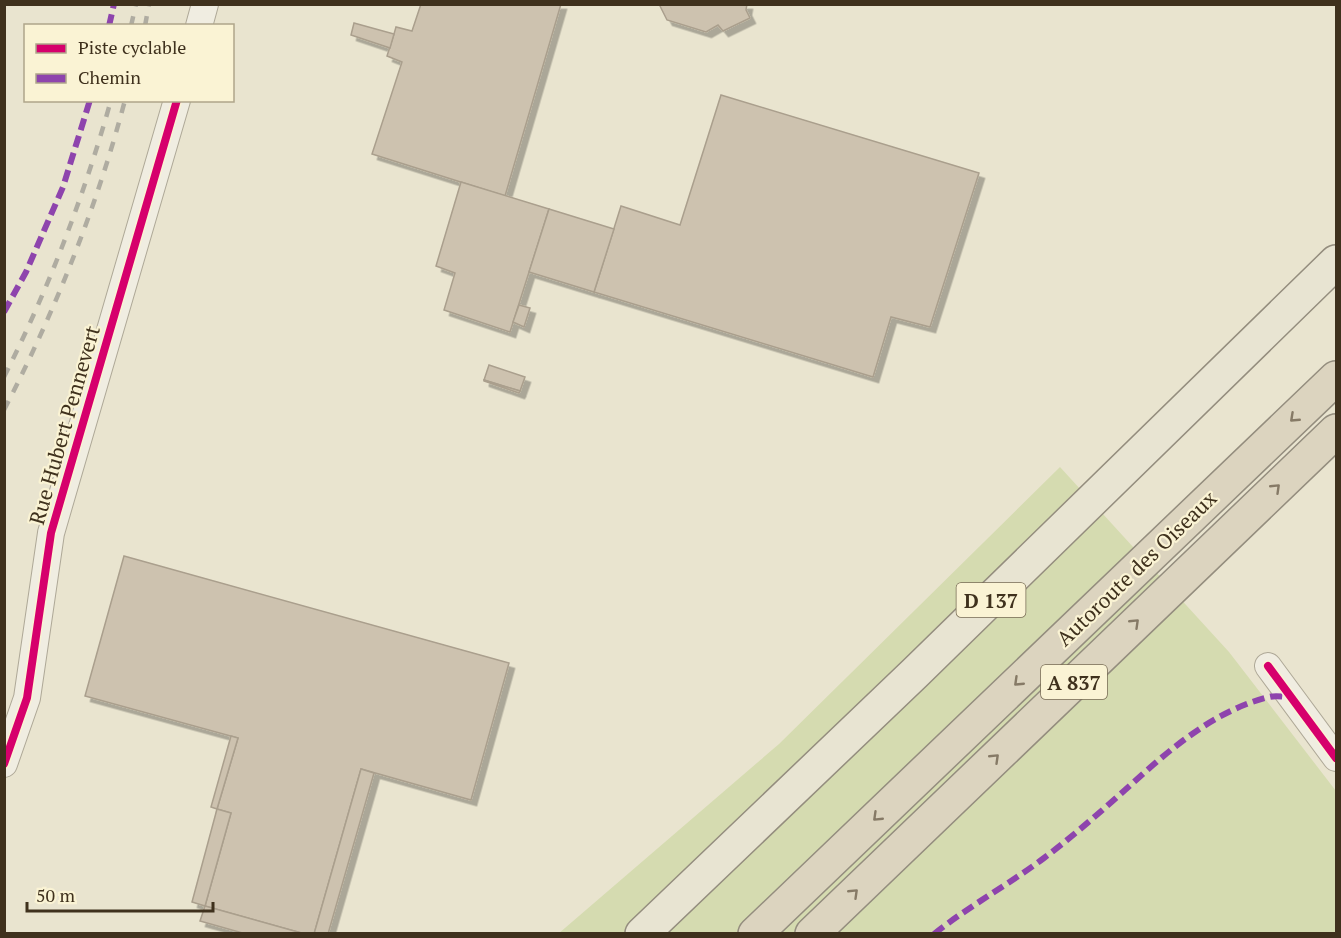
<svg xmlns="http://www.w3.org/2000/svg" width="1341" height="938" font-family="'PT Serif',serif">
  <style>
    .green { fill: #d5dbb0 }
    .building { fill: #cdc2af; stroke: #aa9f8d; stroke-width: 1.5; filter: url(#shadow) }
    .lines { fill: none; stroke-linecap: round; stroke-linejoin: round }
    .minor-casing { stroke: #aea897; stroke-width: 28 }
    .primary-casing { stroke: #948d7e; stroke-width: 36 }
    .motorway-casing { stroke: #948d7e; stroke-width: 36 }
    .minor { stroke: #f0ede1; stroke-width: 26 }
    .primary { stroke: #e8e4d2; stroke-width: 33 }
    .motorway { stroke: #dcd4bf; stroke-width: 33 }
    .rail { stroke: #afaca1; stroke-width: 4.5; stroke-dasharray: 10 10; stroke-linecap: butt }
    .quiet { stroke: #8e44ad; stroke-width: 6; stroke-dasharray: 12 6; stroke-linecap: butt }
    .cycleway-casing { stroke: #faf3d4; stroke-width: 11 }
    .cycleway { stroke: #d6006c; stroke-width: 8 }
    .oneway { stroke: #867a66 }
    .labels { text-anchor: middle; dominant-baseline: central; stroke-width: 4.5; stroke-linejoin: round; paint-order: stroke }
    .shield { fill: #faf3d4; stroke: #776b54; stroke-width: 1.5 }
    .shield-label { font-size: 20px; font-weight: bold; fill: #3f311d }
    .street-label { font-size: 21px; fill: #3f311d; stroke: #faf3d4 }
  </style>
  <defs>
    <filter id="shadow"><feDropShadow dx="5.5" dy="5.5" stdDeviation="0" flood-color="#0004"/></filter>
  </defs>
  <rect width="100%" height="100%" fill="#e9e4cf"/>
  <polygon class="green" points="1060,467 1229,652 1336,791 1336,933 558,934 779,744"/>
  <g class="building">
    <polygon points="421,4 561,4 505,196 372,154 402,62 387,56 394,34 396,27 412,31"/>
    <polygon points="659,4 747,4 746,10 750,18 723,31 718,25 706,32 667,20"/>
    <polygon points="354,23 394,34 390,48 351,35"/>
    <polygon points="721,95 979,173 930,327 891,317 873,377 594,292 621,206 680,225"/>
    <polygon points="461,182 549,209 510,332 444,310 455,273 436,266"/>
    <polygon points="549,209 614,229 594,292 529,272"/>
    <polygon points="519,305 530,308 524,327 513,322"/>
    <polygon points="489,365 525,377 520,391 484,380"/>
    <polygon points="484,380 520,391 519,393 484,381"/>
    <polygon points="124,556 509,663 471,800 361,769 314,934 305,934 205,906 231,813 217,809 238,738 85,696"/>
    <polygon points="231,736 238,738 217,809 211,807"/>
    <polygon points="361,769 374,773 328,934 314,934"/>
    <polygon points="217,809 231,813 205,906 192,902"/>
    <polygon points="205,906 305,934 246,934 200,921"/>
  </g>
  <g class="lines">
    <defs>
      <g id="minor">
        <polyline points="199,26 205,4"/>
        <polyline points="1268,666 1336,758"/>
        <polyline points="4,764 27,698 51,533 177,100"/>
      </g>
      <polyline id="primary" points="642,934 915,673 1336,262"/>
      <g id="motorway">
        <polyline points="755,934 1336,378"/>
        <polyline points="812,934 1336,431"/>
      </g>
    </defs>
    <use href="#minor" class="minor-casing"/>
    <use href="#primary" class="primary-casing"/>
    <use href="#motorway" class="motorway-casing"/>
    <use href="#minor" class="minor"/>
    <use href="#primary" class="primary"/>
    <use href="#motorway" class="motorway"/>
    <g class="rail">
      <polyline points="131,26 136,4"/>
      <polyline points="145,26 149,4"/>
      <path d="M4 377C49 288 84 196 111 100"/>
      <path d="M4 410C55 311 97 207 125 100"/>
    </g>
    <g class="quiet">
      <polyline points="109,26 114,4"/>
      <polyline points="4,312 26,272 63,187 90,100"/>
      <path d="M934 934C969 906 1008 885 1044 858 1072 837 1098 814 1125 790 1167 752 1212 711 1269 697 1276 695 1285 697 1292 698"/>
    </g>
    <defs>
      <g id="cycleway">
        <polyline points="1268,666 1336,758"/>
        <polyline points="4,764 27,698 51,533 177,100"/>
      </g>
    </defs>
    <use href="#cycleway" class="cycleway-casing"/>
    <use href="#cycleway" class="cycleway"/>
  </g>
  <defs><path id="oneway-chevron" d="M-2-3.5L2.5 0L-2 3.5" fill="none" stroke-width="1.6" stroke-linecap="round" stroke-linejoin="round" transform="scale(1.5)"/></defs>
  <g class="oneway">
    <use href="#oneway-chevron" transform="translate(1294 418) rotate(137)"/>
    <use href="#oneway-chevron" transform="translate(1276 488) rotate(-44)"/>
    <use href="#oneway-chevron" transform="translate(1135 623) rotate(-44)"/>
    <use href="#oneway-chevron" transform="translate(1018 682) rotate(136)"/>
    <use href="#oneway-chevron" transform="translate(995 758) rotate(-44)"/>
    <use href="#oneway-chevron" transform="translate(877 817) rotate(136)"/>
    <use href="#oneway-chevron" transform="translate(854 893) rotate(-44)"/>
  </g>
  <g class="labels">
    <g class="shield">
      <rect x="956.5" y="583" width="69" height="34" rx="4.5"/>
      <rect x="1041" y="665" width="66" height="34" rx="4.5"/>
    </g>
    <g class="shield-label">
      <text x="991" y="600">D 137</text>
      <text x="1074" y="682">A 837</text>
    </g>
    <g class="street-label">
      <text transform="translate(64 425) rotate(-74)">Rue Hubert Pennevert</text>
      <text transform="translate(1136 568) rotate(-44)">Autoroute des Oiseaux</text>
    </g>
  </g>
  <rect width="1341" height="938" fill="none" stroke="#3f311d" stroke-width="12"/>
  <rect x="24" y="24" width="210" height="78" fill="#faf3d4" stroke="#afa58b" stroke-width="1.5"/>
  <rect x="36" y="44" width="30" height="9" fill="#d6006c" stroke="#afa58b" stroke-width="1.5"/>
  <text x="78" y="54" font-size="18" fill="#3f311d">Piste cyclable</text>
  <rect x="36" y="74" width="30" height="9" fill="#8e44ad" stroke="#afa58b" stroke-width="1.5"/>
  <text x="78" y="84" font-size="18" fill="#3f311d">Chemin</text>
  <path d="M27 902v9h186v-9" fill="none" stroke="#3f311d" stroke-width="3"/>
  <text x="36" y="902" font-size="18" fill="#3f311d" stroke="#faf3d4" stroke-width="4.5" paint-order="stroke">50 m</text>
</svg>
